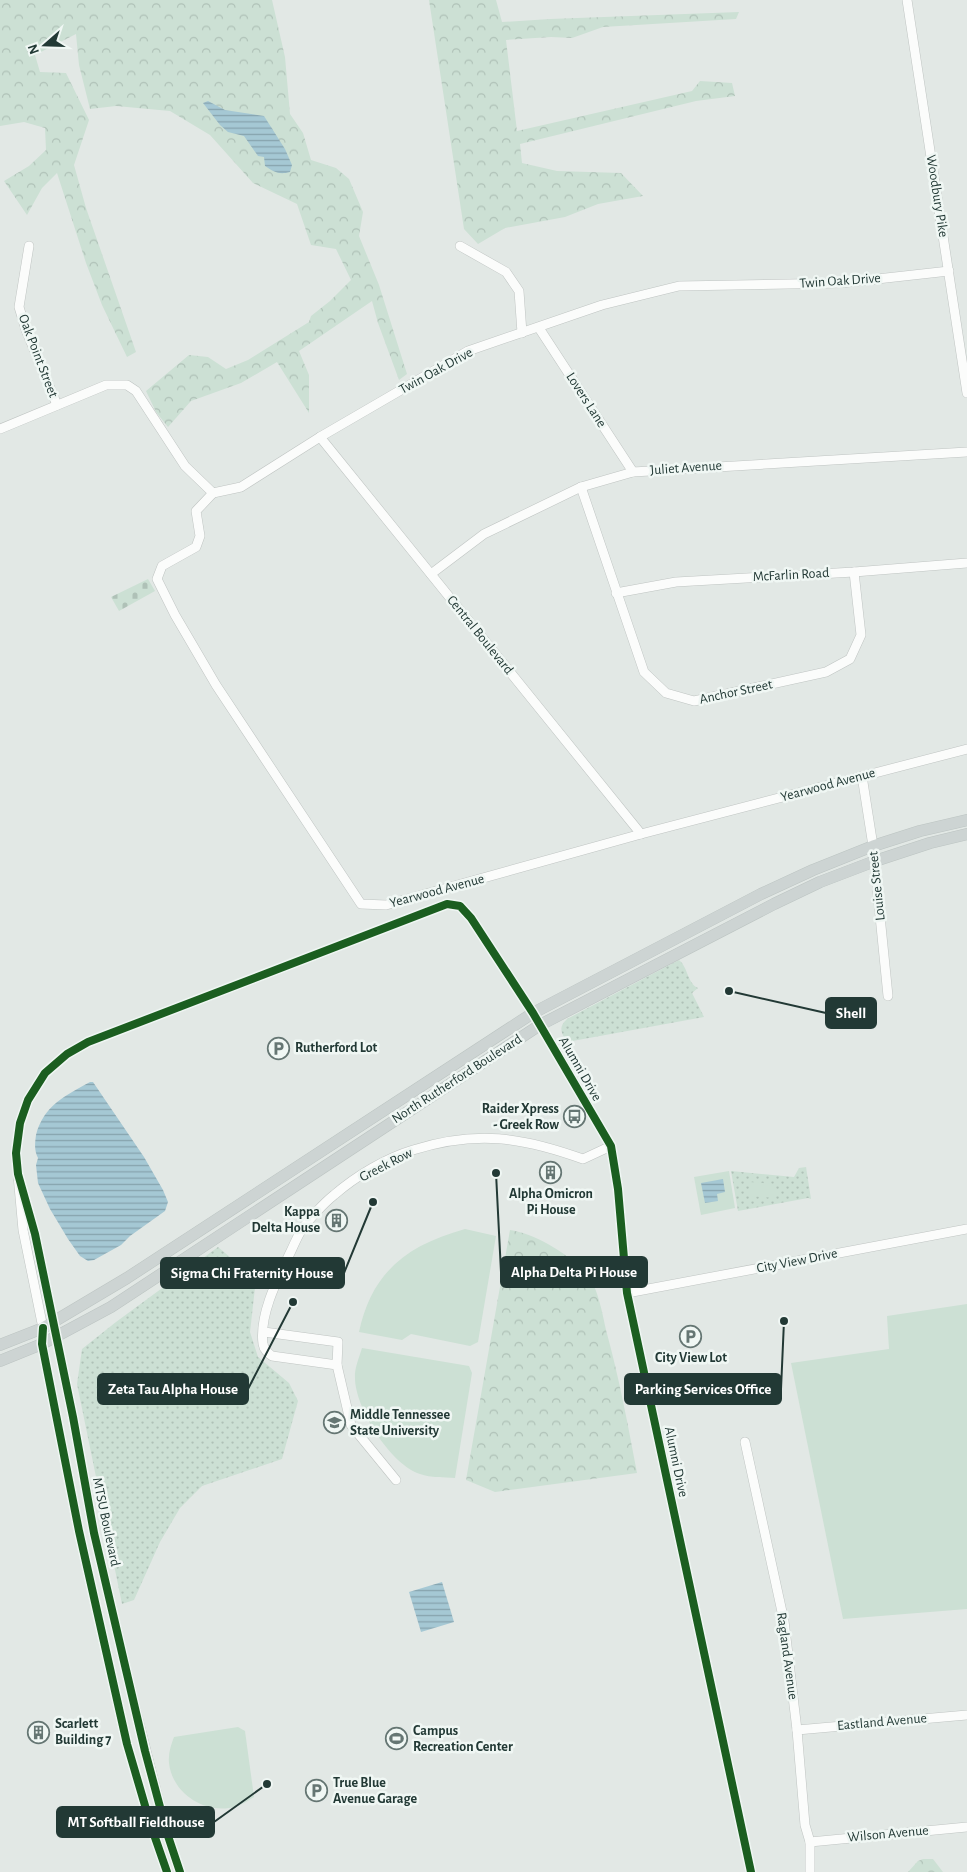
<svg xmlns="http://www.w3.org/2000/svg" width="967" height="1872" font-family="'Alegreya Sans',sans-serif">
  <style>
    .grass { fill: url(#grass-dots) }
    .forest { fill: url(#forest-crowns) }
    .cemetery { fill: url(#cemetery-stones) }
    .garden { fill: #cce0d4 }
    .water { fill: url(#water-rules) }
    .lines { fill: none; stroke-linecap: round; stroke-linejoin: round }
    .minor-casing { stroke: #bfc4c2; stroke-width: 10 }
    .major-casing { stroke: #bcc4c2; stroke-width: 12 }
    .minor { stroke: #fbfcfb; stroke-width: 9 }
    .major { stroke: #cdd4d3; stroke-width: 11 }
    .cycleway-casing { stroke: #f0f7f4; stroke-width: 11 }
    .cycleway { stroke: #1b5e20; stroke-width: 8 }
    .labels { text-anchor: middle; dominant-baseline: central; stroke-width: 5; stroke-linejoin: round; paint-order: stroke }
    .street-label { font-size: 14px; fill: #223935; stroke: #f0f7f4 }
    .poi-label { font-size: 14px; font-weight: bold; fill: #223935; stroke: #f0f7f4; text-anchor: start }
    .leader { fill: none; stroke: #223935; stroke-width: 2 }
    .callout-dot { fill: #223935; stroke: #f0f7f4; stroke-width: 2 }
    .callout { fill: #223935; stroke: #223935; stroke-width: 2 }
    .callout-label { font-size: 15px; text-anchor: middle; font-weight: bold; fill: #fff }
  </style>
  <defs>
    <pattern id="grass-dots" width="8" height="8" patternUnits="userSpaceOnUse" patternTransform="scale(1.25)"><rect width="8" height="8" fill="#cce0d4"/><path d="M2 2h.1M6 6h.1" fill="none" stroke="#afc1b7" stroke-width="1.8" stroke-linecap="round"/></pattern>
    <pattern id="forest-crowns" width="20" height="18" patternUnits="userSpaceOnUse" patternTransform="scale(1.25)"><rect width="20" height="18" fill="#cce0d4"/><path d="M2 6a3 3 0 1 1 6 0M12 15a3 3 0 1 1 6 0" fill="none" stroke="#afc1b7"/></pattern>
    <pattern id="cemetery-stones" width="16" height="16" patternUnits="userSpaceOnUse" patternTransform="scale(1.25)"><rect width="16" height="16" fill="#cce0d4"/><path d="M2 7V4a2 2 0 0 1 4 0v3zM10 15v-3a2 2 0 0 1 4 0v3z" fill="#afc1b7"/></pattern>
    <pattern id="water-rules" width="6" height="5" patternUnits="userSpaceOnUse" patternTransform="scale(1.25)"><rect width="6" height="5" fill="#a5c8d4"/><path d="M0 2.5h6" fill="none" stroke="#86a3ad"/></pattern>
  </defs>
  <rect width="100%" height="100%" fill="#e2e8e5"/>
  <g class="grass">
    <path d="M679 960C688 967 687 983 698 988L692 993 704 1017 567 1042C561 1033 558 1027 567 1019Z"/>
    <polygon points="806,1167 811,1199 808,1198 738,1211 731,1171 794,1177 799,1168"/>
    <polygon points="218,1247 256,1279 250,1332 258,1357 289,1383 298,1401 282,1459 202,1486 180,1508 160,1542 134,1600 122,1604 77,1384 82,1349 116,1322"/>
  </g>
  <g class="forest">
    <polygon points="0,0 272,0 285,57 290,114 303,133 311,160 336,168 349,179 363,212 359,236 379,285 407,374 399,380 378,323 372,301 299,351 309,375 309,413 277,362 241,383 191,401 168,427 156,412 146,391 189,355 208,357 226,369 248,360 309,322 311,316 330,301 351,280 336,249 311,245 297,204 253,183 210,135 170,111 116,106 90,109 79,65 76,34 35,55 40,72 66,73 89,120 74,165 86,208 136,352 127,357 102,305 86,263 57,173 42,188 27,215 4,181 29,166 46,150 45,128 24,122 0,126"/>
    <polygon points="429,0 496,0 502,22 550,19 739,12 736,19 603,27 572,38 551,37 506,40 517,131 692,91 700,81 732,83 735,96 696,101 520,144 522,163 557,171 621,173 643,196 598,204 565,217 505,228 478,244 464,229"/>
    <path d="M510 1230C538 1234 581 1260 594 1286 600 1300 603 1316 606 1330 619 1377 628 1425 637 1473L495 1492 466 1480Z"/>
    <polygon points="923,1859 933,1859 943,1872 908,1872 918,1861"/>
  </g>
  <polygon class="cemetery" points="148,579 155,591 119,611 111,597"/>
  <g class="garden">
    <polygon points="729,1171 735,1208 701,1215 694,1177"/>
    <polygon points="749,1182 776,1184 776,1198 749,1196"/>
    <path d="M465 1229 496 1236 478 1342 470 1346 411 1334 402 1340 359 1332C372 1271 408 1245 465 1229Z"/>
    <polygon points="967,1304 967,1609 843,1619 791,1363 889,1349 887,1316"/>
    <path d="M362 1348 469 1366 472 1373 455 1478C444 1477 431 1478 420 1474 391 1465 355 1408 355 1378 354 1369 359 1358 362 1348Z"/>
    <path d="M238 1727 245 1731 254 1797C246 1802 238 1807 229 1808 202 1812 172 1792 169 1763 168 1754 171 1745 174 1737Z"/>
  </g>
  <g class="water">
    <path d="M208 101 225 110 264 116 285 149 292 165 290 172C279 175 274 172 265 166L264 157 258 156 244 136 228 132 220 125 203 103Z"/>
    <path d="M90 1082H93L144 1157 163 1190 168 1202 165 1211 130 1236 121 1245 94 1260 88 1261 80 1256 68 1239 50 1209 38 1183 36 1165 38 1158C34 1150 35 1143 36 1135 44 1105 65 1096 90 1082Z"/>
    <polygon points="723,1179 725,1192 717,1194 718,1201 705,1203 701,1183"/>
    <polygon points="442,1582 454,1622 421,1632 409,1592"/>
  </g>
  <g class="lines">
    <defs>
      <g id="minor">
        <polyline points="907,0 967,393"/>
        <polyline points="29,246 19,307 26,330 57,405"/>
        <polyline points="460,246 506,272 519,291 522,333"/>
        <polyline points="539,328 633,472"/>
        <polyline points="0,429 106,385 127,385 136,391 185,466 213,493"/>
        <polyline points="320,437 641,834"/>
        <polyline points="581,487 644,672 666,693 694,701 826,672 850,659 861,635 854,572"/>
        <polyline points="213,493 196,511 200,536 196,547 162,566 157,579 175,615 216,685 361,904 386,905 641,834 967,749"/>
        <polyline points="213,493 241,487 320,437 468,351 602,305 679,286 841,283 949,271"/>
        <polyline points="431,574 484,534 581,487 633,472 967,452"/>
        <polyline points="616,593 676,582 854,572 967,563"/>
        <polyline points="862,776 873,846 888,996"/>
        <polyline points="24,1196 35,1234 73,1417 94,1533 134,1703 167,1833 180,1872"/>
        <polyline points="627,1293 967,1229"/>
        <path d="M264 1332 338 1342 337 1365 272 1356C268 1353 264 1350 263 1344 259 1314 278 1278 291 1251 294 1245 297 1237 301 1231 308 1220 324 1203 334 1195 356 1176 386 1158 413 1150 476 1130 522 1137 583 1159L611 1146"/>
        <polyline points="337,1365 351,1425 396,1480"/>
        <polyline points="745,1442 784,1621 797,1730 805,1825 810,1842 810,1872"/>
        <polyline points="797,1730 967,1715"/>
        <polyline points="810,1842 967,1827"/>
        <polyline points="167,1872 151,1826 127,1744 79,1531 42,1344 43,1328 23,1230 16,1153 20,1123 28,1100 45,1073 67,1054 88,1042 447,904 460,906 471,918 533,1013 611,1146 618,1189 627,1293 751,1872"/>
      </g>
      <g id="major">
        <polyline points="0,1345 43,1328 127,1278 533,1013 761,894 813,870 873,846 920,831 967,820"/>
        <polyline points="0,1361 42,1344 111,1307 540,1025 774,904 820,882 875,861 930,843 967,834"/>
      </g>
    </defs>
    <use href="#minor" class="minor-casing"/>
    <use href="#major" class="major-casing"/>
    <use href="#minor" class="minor"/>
    <use href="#major" class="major"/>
    <defs>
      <g id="cycleway">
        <polyline points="43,1328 42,1344 79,1531 127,1744 151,1826 167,1872"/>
        <polyline points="180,1872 167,1833 145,1751 94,1533 73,1417 35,1234 18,1174 16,1153 20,1123 28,1100 45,1073 67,1054 88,1042 447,904 460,906 471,918 533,1013 611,1146 618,1189 627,1293 751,1872"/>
      </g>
    </defs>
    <use href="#cycleway" class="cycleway-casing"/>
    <use href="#cycleway" class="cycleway"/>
  </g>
  <defs>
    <symbol id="parking-ring" viewBox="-11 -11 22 22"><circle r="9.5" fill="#f0f7f4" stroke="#657673" stroke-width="1.5"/><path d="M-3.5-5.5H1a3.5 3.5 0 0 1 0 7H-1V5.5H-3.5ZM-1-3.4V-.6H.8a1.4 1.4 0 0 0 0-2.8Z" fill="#657673"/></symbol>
    <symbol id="bus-ring" viewBox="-11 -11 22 22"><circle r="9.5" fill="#f0f7f4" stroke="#657673" stroke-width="1.5"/><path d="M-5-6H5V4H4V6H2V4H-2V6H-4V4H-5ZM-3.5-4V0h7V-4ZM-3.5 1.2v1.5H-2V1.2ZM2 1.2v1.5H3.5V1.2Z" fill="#657673"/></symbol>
    <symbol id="building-ring" viewBox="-11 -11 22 22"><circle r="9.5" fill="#f0f7f4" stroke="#657673" stroke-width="1.5"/><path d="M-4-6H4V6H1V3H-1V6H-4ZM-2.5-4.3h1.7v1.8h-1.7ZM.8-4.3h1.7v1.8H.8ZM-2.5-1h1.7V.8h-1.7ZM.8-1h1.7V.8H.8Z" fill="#657673"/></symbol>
    <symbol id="university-ring" viewBox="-11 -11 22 22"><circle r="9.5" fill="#f0f7f4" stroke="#657673" stroke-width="1.5"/><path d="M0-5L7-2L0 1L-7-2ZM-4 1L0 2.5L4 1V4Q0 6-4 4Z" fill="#657673"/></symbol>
    <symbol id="stadium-ring" viewBox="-11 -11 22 22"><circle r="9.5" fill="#f0f7f4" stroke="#657673" stroke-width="1.5"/><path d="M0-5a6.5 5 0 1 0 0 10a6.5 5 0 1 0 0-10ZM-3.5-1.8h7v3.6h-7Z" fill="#657673"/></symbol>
  </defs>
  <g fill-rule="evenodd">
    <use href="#parking-ring" x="266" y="1036" width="25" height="25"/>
    <use href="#bus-ring" x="562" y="1104" width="25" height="25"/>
    <use href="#building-ring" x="538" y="1160" width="25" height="25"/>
    <use href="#building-ring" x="324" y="1208" width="25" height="25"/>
    <use href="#parking-ring" x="678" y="1324" width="25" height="25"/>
    <use href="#university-ring" x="322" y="1410" width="25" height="25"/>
    <use href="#building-ring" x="26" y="1720" width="25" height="25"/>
    <use href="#stadium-ring" x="384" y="1726" width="25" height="25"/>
    <use href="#parking-ring" x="304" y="1778" width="25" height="25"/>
  </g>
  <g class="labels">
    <g class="street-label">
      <text transform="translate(937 196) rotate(81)">Woodbury Pike</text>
      <text transform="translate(840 281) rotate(-4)">Twin Oak Drive</text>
      <text transform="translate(38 356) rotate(69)">Oak Point Street</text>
      <text transform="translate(436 371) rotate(-29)">Twin Oak Drive</text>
      <text transform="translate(586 400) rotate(57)">Lovers Lane</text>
      <text transform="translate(686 468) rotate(-4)">Juliet Avenue</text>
      <text transform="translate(791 575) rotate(-3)">McFarlin Road</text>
      <text transform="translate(480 635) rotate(51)">Central Boulevard</text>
      <text transform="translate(736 692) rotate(-12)">Anchor Street</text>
      <text transform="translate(828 785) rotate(-15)">Yearwood Avenue</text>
      <text transform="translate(877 886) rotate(-96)">Louise Street</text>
      <text transform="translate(437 891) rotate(-15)">Yearwood Avenue</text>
      <text transform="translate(580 1069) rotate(60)">Alumni Drive</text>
      <text transform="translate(457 1079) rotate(-33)">North Rutherford Boulevard</text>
      <text transform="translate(386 1165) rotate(-27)">Greek Row</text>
      <text transform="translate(797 1261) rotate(-11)">City View Drive</text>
      <text transform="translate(676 1462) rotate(78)">Alumni Drive</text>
      <text transform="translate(106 1522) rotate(78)">MTSU Boulevard</text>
      <text transform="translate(787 1656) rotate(82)">Ragland Avenue</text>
      <text transform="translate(882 1722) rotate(-5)">Eastland Avenue</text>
      <text transform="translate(888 1834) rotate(-5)">Wilson Avenue</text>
    </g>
    <g class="poi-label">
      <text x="295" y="1048">Rutherford Lot</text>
      <text x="559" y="1109" text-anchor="end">Raider Xpress<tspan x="559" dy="16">- Greek Row</tspan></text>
      <text x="551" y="1194" text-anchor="middle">Alpha Omicron<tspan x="551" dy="16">Pi House</tspan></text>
      <text x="320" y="1212" text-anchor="end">Kappa<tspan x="320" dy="16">Delta House</tspan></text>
      <text x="691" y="1358" text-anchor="middle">City View Lot</text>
      <text x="350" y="1415">Middle Tennessee<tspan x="350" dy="16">State University</tspan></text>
      <text x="55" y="1724">Scarlett<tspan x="55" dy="16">Building 7</tspan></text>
      <text x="413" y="1731">Campus<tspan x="413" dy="16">Recreation Center</tspan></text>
      <text x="333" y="1783">True Blue<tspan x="333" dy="16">Avenue Garage</tspan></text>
    </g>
  </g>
  <path class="leader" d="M729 991L826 1013M496 1173L501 1272M373 1202L344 1273M784 1321L781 1389M293 1302L248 1389M267 1784L214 1822"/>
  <g class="callout-dot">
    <circle cx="729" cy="991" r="5"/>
    <circle cx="496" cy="1173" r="5"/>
    <circle cx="373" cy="1202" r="5"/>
    <circle cx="784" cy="1321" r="5"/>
    <circle cx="293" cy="1302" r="5"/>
    <circle cx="267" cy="1784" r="5"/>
  </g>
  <g class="callout">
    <rect x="826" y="998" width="50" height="30" rx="5"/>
    <rect x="501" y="1257" width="146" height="30" rx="5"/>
    <rect x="161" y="1258" width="183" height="30" rx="5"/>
    <rect x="625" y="1374" width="156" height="30" rx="5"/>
    <rect x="98" y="1374" width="150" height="30" rx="5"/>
    <rect x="57" y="1807" width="157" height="30" rx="5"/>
  </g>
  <g class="callout-label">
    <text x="851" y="1018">Shell</text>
    <text x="574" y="1277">Alpha Delta Pi House</text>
    <text x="252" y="1278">Sigma Chi Fraternity House</text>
    <text x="703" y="1394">Parking Services Office</text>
    <text x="173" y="1394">Zeta Tau Alpha House</text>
    <text x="136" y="1827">MT Softball Fieldhouse</text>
  </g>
  <g transform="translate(45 45) rotate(250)" stroke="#f0f7f4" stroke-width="4" paint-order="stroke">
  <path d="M0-4L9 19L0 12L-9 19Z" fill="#223935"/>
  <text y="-8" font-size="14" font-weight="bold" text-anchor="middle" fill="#223935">N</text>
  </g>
</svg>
